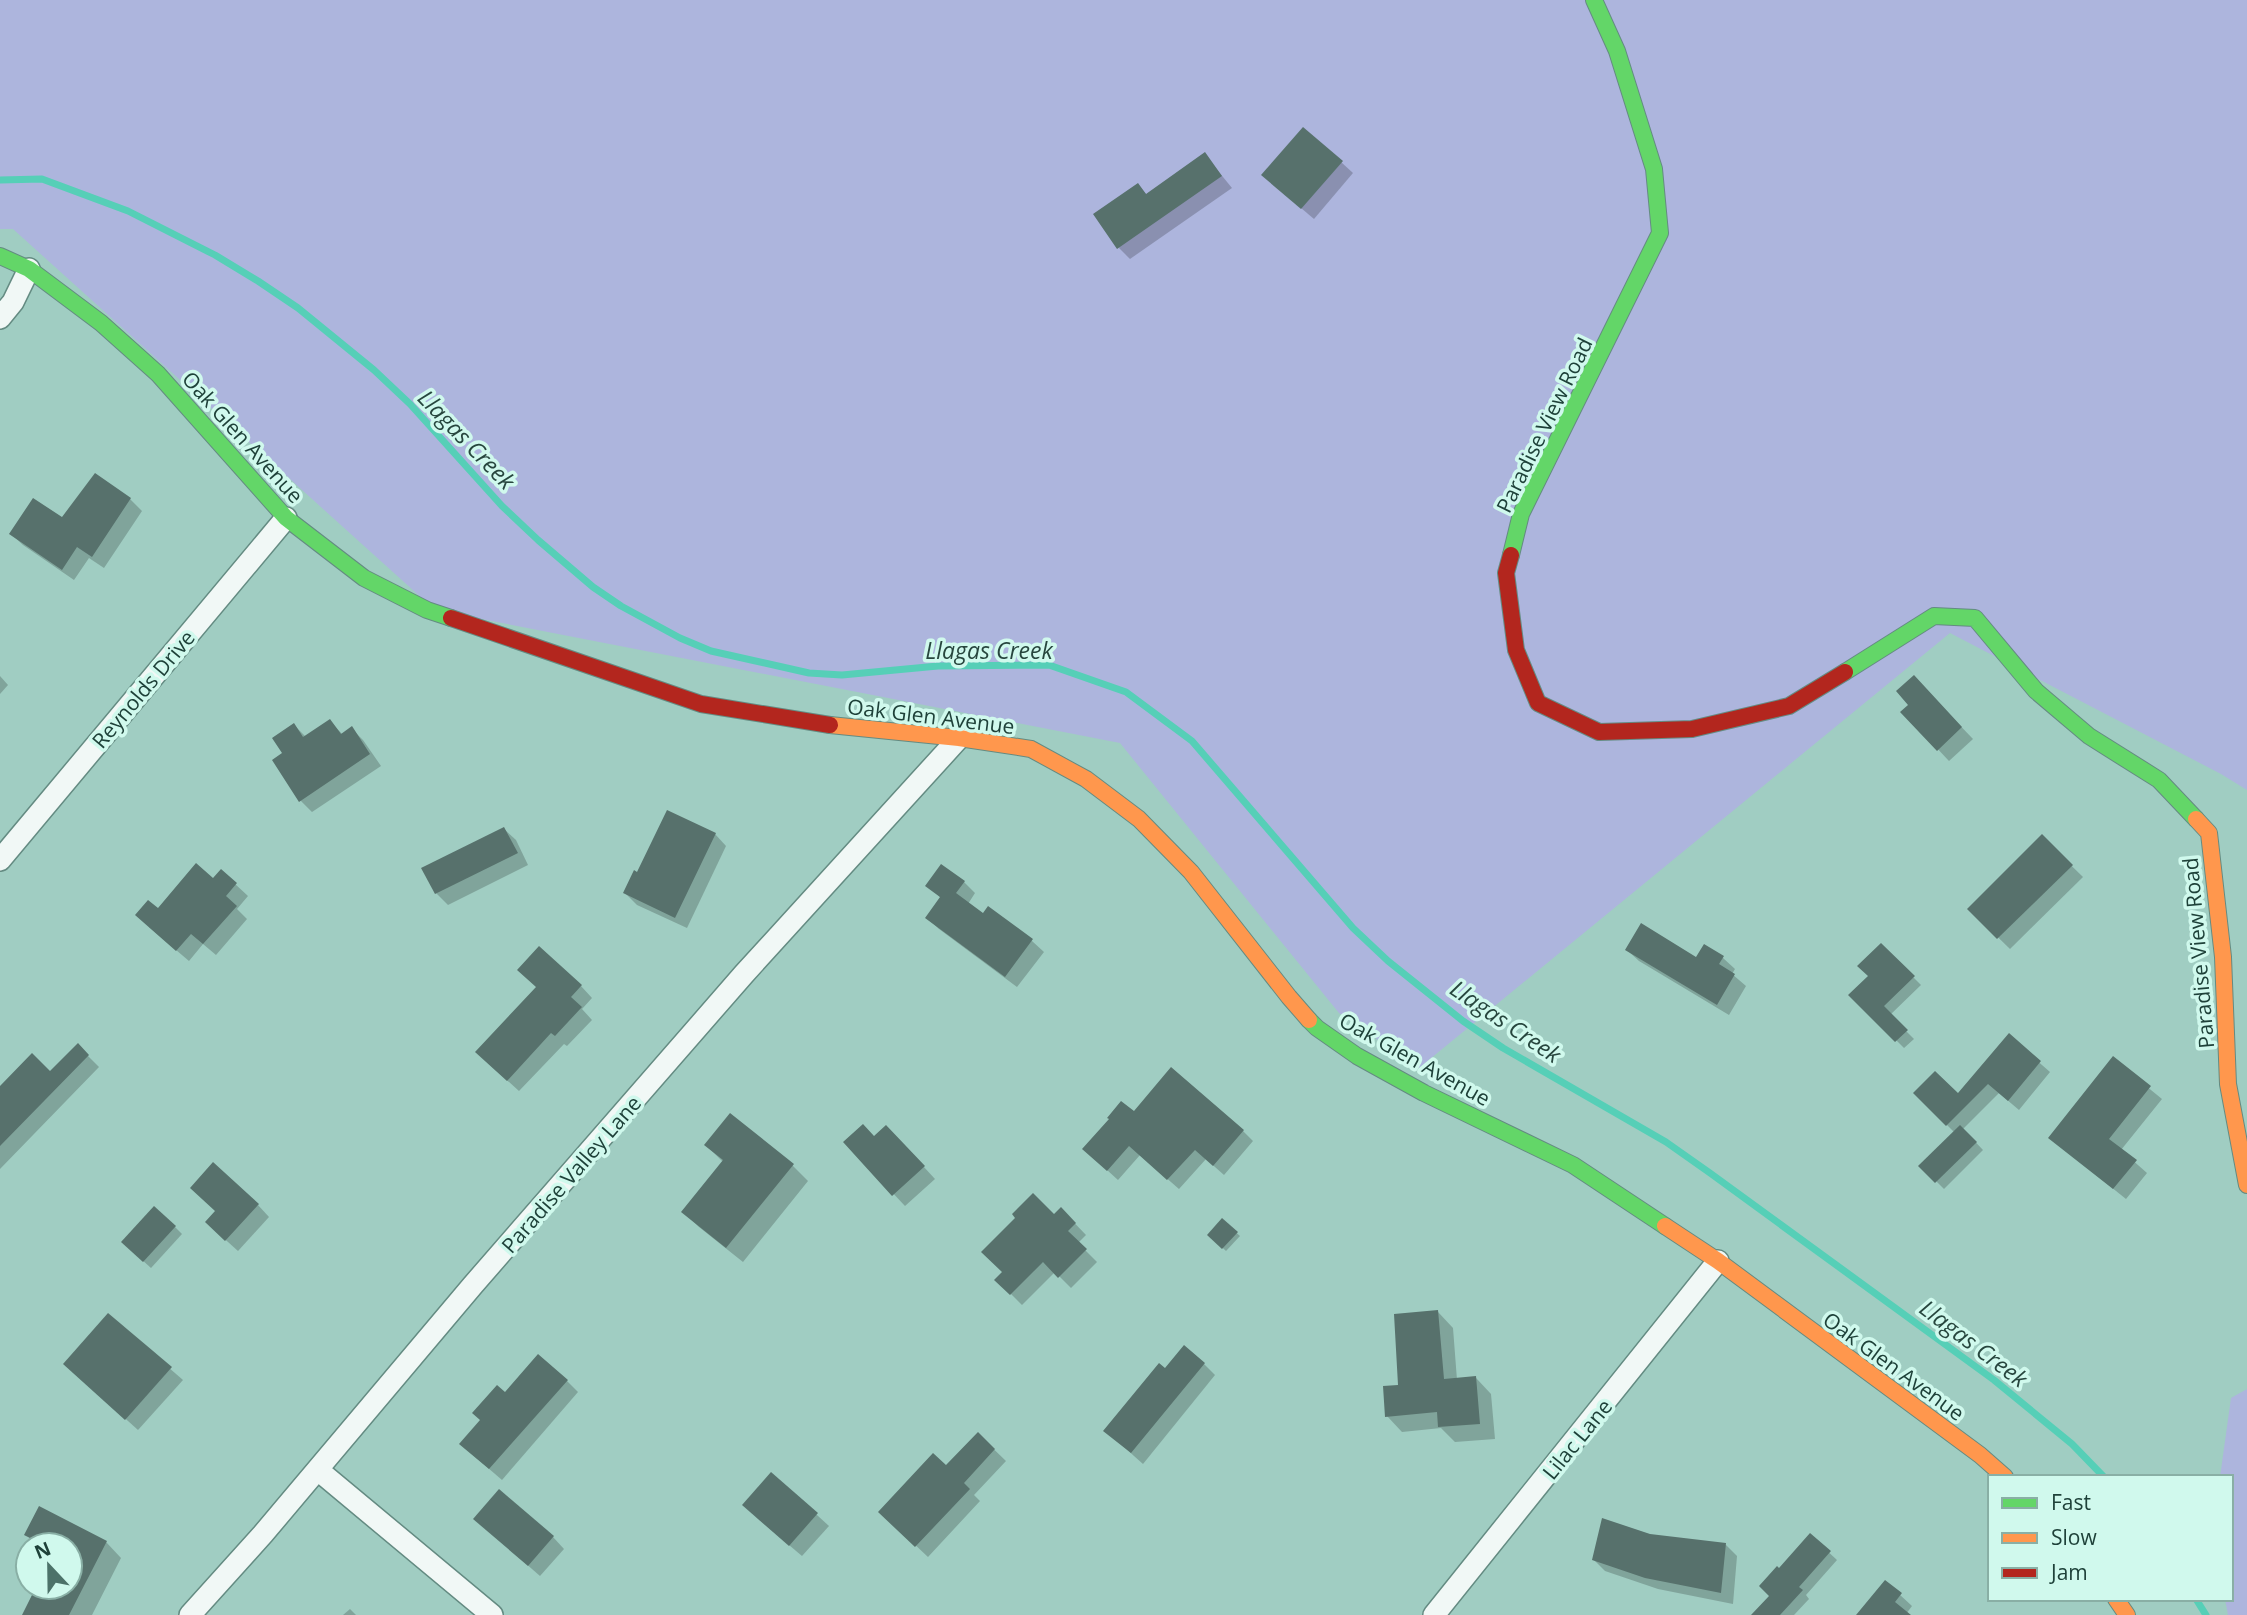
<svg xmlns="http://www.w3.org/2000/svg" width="2247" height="1615" font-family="'Open Sans',sans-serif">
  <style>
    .green { fill: #adb5dd }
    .shadow { fill: #0003 }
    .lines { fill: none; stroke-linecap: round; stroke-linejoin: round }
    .stream { stroke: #56cfb7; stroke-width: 7 }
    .building { fill: #57716c }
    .street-casing { stroke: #648b82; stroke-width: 24 }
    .fast-casing { stroke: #648b82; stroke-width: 18 }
    .slow-casing { stroke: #648b82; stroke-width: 18 }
    .jam-casing { stroke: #648b82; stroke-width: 18 }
    .street { stroke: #f1f8f6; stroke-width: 21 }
    .fast { stroke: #63d668; stroke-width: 16 }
    .slow { stroke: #ff974d; stroke-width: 16 }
    .jam { stroke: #b3261e; stroke-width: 16 }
    .labels { text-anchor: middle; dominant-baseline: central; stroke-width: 7; stroke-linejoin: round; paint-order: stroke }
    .street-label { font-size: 21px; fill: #1e4139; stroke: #d0f9ed }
    .water-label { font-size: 23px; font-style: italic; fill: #27463e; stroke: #d0f9ed }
  </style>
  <rect width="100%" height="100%" fill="#a0cdc2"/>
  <g class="green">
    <polygon points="0,0 2247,0 2247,790 2221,774 1950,633 1419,1068 1339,1013 1120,743 435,610 13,229 0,229"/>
    <polygon points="2247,1389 2247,1615 2228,1615 2225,1599 2231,1599 2231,1477 2220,1477 2231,1398"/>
  </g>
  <g class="shadow">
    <polygon points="1205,155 1232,188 1130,259 1119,248 1138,185 1147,195"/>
    <polygon points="1341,162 1353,173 1314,219 1275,186"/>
    <polygon points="95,475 130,499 142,511 104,568 89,558 74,580 23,545 11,534 63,520"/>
    <polygon points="0,676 8,685 0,694"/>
    <polygon points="1925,689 1973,739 1949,761 1903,712"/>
    <polygon points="330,721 343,735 352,729 363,740 381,766 312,812 301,801 285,754 294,725 306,737"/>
    <polygon points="504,829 516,840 528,865 448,905 436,893"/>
    <polygon points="715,834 726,846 687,928 637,905 625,893"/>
    <polygon points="2042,837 2083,877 2010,949 1969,909"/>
    <polygon points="221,871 248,896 237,909 247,919 216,955 203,944 189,961 149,927 158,910 213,880"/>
    <polygon points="964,882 975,893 968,904 984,915 989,908 1032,941 1044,952 1017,987 939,929 927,918 941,898 928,885"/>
    <polygon points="1881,945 1921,985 1890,1015 1914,1039 1904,1048 1851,995 1870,976"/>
    <polygon points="1705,946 1723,958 1735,969 1732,974 1746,986 1729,1015 1639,961 1627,950 1697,959"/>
    <polygon points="581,986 592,998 582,1009 592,1020 567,1046 564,1044 519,1091 489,1064"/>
    <polygon points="2009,1036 2050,1072 2019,1110 1999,1093 1963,1129 1983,1150 1944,1189 1921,1166 1955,1133 1915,1093 1958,1096"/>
    <polygon points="78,1046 99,1067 0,1169 0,1088 50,1074"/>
    <polygon points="2113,1059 2162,1099 2121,1150 2147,1173 2126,1199 2050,1138"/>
    <polygon points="1134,1113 1243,1131 1253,1141 1224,1175 1206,1159 1179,1189 1140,1155 1118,1180 1095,1159"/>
    <polygon points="874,1138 898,1139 935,1179 905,1206 845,1142"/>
    <polygon points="706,1145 792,1165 808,1181 743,1262 699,1227 683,1212 723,1162"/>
    <polygon points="258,1205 269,1217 238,1251 218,1233"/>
    <polygon points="1061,1209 1086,1235 1078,1243 1097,1262 1071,1288 1055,1272 1022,1305 997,1280"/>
    <polygon points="1222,1220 1240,1236 1226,1251 1209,1235"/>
    <polygon points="175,1227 182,1234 151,1268 130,1249"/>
    <polygon points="1438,1312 1453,1328 1457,1380 1476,1378 1491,1394 1495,1439 1455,1442 1441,1428 1402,1432 1387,1416"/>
    <polygon points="109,1316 183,1380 138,1430 77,1375"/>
    <polygon points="1204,1364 1215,1375 1143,1464 1106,1431"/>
    <polygon points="567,1381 578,1392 502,1480 473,1455 505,1394"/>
    <polygon points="978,1434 1006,1461 974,1495 980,1501 928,1557 892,1523"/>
    <polygon points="772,1474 829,1526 802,1556 756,1517"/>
    <polygon points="475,1519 553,1537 564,1549 540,1576"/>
    <polygon points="26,1534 106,1542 121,1558 92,1615 23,1615 36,1587 70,1587 70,1545 37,1545"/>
    <polygon points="1810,1535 1837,1560 1806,1595 1809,1599 1794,1615 1753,1615 1771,1596 1779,1570"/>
    <polygon points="1650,1536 1726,1545 1737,1556 1733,1604 1658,1589 1605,1571 1594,1560"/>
    <polygon points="1886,1582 1912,1606 1906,1614 1908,1615 1858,1615"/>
    <polygon points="350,1609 356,1615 343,1615"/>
  </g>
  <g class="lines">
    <g class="stream">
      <polyline points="0,180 42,179 128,211 215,255 258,281 298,308 374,370 410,404 502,506 538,540 593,587 621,606 680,638 711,651 809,673 842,675 938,666 1049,665 1126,692 1192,741 1353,928 1388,961 1463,1021 1503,1048 1666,1142 1710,1173 1994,1380 2072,1444 2104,1477"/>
      <polyline points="2196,1599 2206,1615"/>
    </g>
  </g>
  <g class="building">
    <polygon points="1303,127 1343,161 1301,209 1261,175"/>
    <polygon points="1205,152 1222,176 1117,249 1093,214 1138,183 1146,194"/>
    <polygon points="95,473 131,498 92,557 77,547 62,570 9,534 33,498 62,517"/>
    <polygon points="1914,675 1962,727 1937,751 1900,712 1908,705 1896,691"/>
    <polygon points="330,719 341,734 352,726 370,754 299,802 272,760 282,753 272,738 294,723 303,737"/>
    <polygon points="667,810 716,833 675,918 623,893 634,870 637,872"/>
    <polygon points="504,827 518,853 435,894 421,868"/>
    <polygon points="2042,834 2073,865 1997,939 1967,909"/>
    <polygon points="196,863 213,878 221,869 237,883 226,896 237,906 203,944 191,934 176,951 135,915 148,900 158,908"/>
    <polygon points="941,864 965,881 956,893 983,913 988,906 1033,939 1005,977 925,918 940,897 925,886"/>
    <polygon points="1641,923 1696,957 1704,944 1724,956 1719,964 1735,974 1717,1005 1625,950"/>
    <polygon points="1881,943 1915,976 1884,1006 1908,1030 1895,1042 1848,995 1868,976 1857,966"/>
    <polygon points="539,946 582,985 571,997 582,1007 555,1036 551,1033 507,1081 475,1052 536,987 517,970"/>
    <polygon points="2009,1033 2041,1061 2008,1101 1988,1084 1946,1126 1913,1093 1935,1071 1958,1093"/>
    <polygon points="78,1043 89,1055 0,1146 0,1086 32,1053 50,1071"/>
    <polygon points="2113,1056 2151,1086 2109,1139 2137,1160 2113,1189 2048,1138"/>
    <polygon points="1171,1067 1244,1130 1213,1166 1195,1150 1167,1180 1129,1146 1107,1171 1082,1149 1109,1119 1107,1118 1121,1101 1134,1111"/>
    <polygon points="730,1113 794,1164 726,1248 681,1212 723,1160 704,1145"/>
    <polygon points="863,1124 874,1136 886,1125 925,1166 892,1196 843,1142"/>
    <polygon points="1960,1125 1977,1142 1935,1183 1918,1166"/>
    <polygon points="213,1162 259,1204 225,1241 205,1222 215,1211 190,1188"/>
    <polygon points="1033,1193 1054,1214 1061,1207 1076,1223 1068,1231 1087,1249 1058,1278 1043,1262 1010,1295 994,1280 1002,1272 981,1252 1015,1218 1012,1214"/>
    <polygon points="154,1206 176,1226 143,1262 121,1242"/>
    <polygon points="1222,1218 1238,1232 1222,1249 1207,1235"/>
    <polygon points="1438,1310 1444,1379 1476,1376 1480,1424 1438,1427 1437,1412 1385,1417 1383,1386 1398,1385 1394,1314"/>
    <polygon points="108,1313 172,1367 125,1420 63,1364"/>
    <polygon points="1184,1345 1205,1363 1131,1453 1103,1431 1159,1363 1165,1368"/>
    <polygon points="538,1354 568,1380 489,1469 459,1444 480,1420 472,1413 497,1385 505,1392"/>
    <polygon points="978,1432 995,1449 964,1483 970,1489 915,1547 878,1512 933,1453 946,1465"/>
    <polygon points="771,1472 818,1513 789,1546 742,1505"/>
    <polygon points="499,1489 554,1536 528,1566 473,1519"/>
    <polygon points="39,1506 107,1541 69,1615 22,1615 36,1587 70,1587 70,1545 44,1545 24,1535"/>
    <polygon points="1602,1518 1650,1534 1726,1543 1721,1593 1645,1578 1592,1560"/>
    <polygon points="1810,1533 1831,1551 1799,1587 1803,1590 1780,1615 1751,1615 1769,1596 1759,1586 1777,1566 1779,1568"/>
    <polygon points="1885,1580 1902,1593 1895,1602 1911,1615 1856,1615"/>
  </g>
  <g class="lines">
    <defs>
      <g id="street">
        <polyline points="0,318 13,302 29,269"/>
        <polyline points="0,860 286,518"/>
        <polyline points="318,1470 492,1615"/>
        <polyline points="190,1615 263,1534 473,1285 744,974 959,738"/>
        <polyline points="1434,1615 1718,1261"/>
      </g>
      <g id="fast">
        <polyline points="0,256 29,269 101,323 158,374 286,518 364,578 427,610 451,618"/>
        <polyline points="1511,555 1521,514 1660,233 1654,169 1617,51 1594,0"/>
        <polyline points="1845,672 1934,616 1975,618 2036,691 2089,736 2159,780 2196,819"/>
        <polyline points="1309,1020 1317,1028 1357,1056 1424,1093 1573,1165 1665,1226"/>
      </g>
      <g id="slow">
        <polyline points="830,725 959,738 1031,749 1086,779 1139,819 1191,872 1289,997 1309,1020"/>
        <polyline points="2196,819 2209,833 2223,957 2228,1084 2247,1185"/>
        <polyline points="1665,1226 1718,1261 1980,1455 2005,1477"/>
        <polyline points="2116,1599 2127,1615"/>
      </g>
      <g id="jam">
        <polyline points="1511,555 1506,573 1516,650 1538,703 1599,732 1692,729 1789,706 1845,672"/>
        <polyline points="451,618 701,704 830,725"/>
      </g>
    </defs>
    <use href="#street" class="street-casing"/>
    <use href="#fast" class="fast-casing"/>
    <use href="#slow" class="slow-casing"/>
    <use href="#jam" class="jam-casing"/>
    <use href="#street" class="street"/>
    <use href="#fast" class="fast"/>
    <use href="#slow" class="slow"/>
    <use href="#jam" class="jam"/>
  </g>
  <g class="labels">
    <g class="street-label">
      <text transform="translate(1544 425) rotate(-64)">Paradise View Road</text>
      <text transform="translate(243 437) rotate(48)">Oak Glen Avenue</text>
      <text transform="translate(143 689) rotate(-50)">Reynolds Drive</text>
      <text transform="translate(931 716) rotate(7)">Oak Glen Avenue</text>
      <text transform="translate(2198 953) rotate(-95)">Paradise View Road</text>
      <text transform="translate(1415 1059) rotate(29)">Oak Glen Avenue</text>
      <text transform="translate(571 1174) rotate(-49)">Paradise Valley Lane</text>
      <text transform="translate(1894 1366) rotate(36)">Oak Glen Avenue</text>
      <text transform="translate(1577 1439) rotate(-51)">Lilac Lane</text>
    </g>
    <g class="water-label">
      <text transform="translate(467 439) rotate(46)">Llagas Creek</text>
      <text x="989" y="650">Llagas Creek</text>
      <text transform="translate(1506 1021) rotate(34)">Llagas Creek</text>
      <text transform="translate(1974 1343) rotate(37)">Llagas Creek</text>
    </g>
  </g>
  <rect x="1988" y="1475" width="245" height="126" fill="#d0f9ed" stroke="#89afa5" stroke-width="2"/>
  <rect x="2002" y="1498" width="35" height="10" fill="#63d668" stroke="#89afa5" stroke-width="2"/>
  <text x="2051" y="1510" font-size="21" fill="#1e4139">Fast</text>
  <rect x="2002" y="1533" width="35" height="10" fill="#ff974d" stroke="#89afa5" stroke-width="2"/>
  <text x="2051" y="1545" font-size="21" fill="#1e4139">Slow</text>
  <rect x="2002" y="1568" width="35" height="10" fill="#b3261e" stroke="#89afa5" stroke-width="2"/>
  <text x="2051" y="1580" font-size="21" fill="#1e4139">Jam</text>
  <g transform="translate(49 1566) rotate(338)"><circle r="33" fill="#d0f9ed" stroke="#89afa5" stroke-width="2"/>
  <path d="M0-5L12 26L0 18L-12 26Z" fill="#4c7269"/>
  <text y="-10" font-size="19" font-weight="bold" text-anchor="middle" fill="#1e4139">N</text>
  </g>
</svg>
